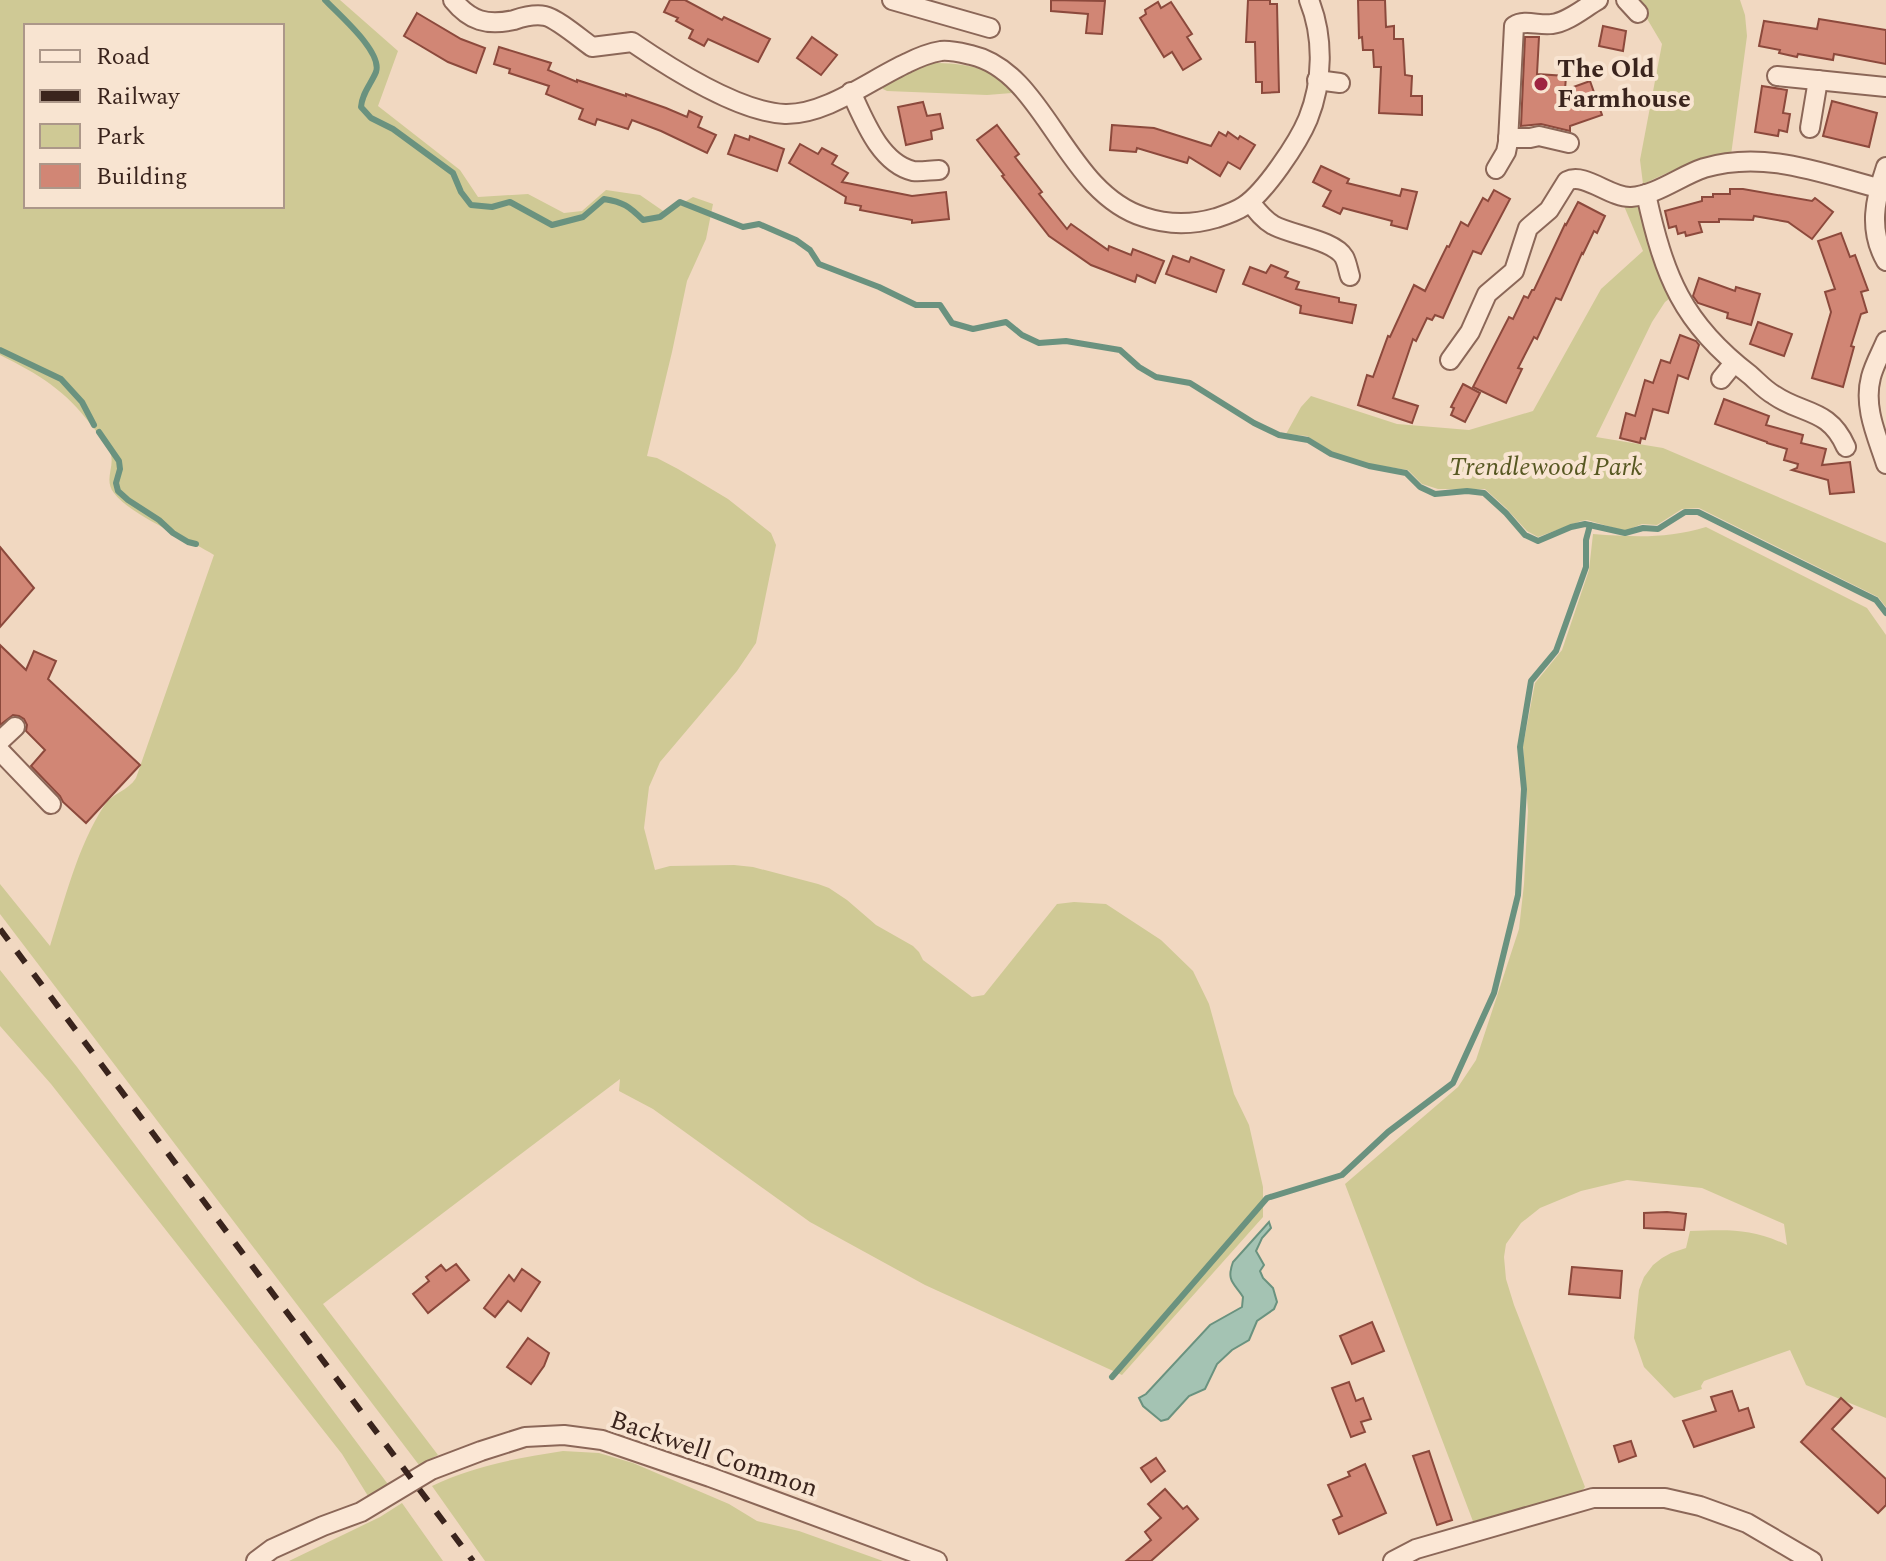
<svg xmlns="http://www.w3.org/2000/svg" width="1886" height="1561" font-family="Spectral,serif">
  <style>
    .green { fill: #cfc995; fill-rule: evenodd }
    .water { fill: #a4c3b3; stroke: #6a927f; stroke-width: 2 }
    .lines { fill: none; stroke-linecap: round; stroke-linejoin: round }
    .stream { stroke: #6a927f; stroke-width: 6 }
    .building { fill: #d18675; stroke: #8c493c; stroke-width: 2 }
    .minor-casing { stroke: #8b6758; stroke-width: 22 }
    .minor { stroke: #fbe7d5; stroke-width: 18 }
    .rail { stroke: #3a241d; stroke-width: 6; stroke-dasharray: 14 14; stroke-linecap: butt }
    .poi-dot { fill: #9e2441; stroke: #f8e4d1; stroke-width: 3 }
    .labels { text-anchor: middle; dominant-baseline: central; stroke-width: 8; stroke-linejoin: round; paint-order: stroke }
    .poi-label { font-size: 26px; font-weight: bold; fill: #3a241d; stroke: #f8e4d1; text-anchor: start }
    .park-label { font-size: 26px; font-style: italic; fill: #575822; stroke: #f8e4d1 }
    .street-label { font-size: 26px; fill: #3a241d; stroke: #f8e4d1 }
  </style>
  <rect width="100%" height="100%" fill="#f1d8c1"/>
  <g class="green">
    <path d="M0 0H340L398 51 378 106 460 170 478 197 528 194 564 213 582 211 606 190 640 195 666 213 693 197 713 204 706 239 687 281 672 352 647 456 657 458 678 469 728 499 771 533 776 545 756 643 737 671 660 762 649 787 644 828 655 870 670 866 734 865 753 867 818 884 829 888 847 900 876 925 913 946 919 952 923 960 972 997 984 995 1057 904 1074 902 1106 904 1161 940 1193 971 1209 1004 1234 1094 1249 1125 1263 1187V1217L1122 1375 925 1285 810 1222 653 1109 619 1091 620 1079 323 1304 438 1455 419 1465 0 914V884L50 946C64 902 78 845 104 806 112 793 128 791 136 778L214 555C189 539 130 515 114 493 103 479 116 466 110 452 106 442 98 434 92 426 65 390 40 375 0 355ZM282 26V206H26V26Z"/>
    <path d="M1636 0H1740L1745 15 1747 36 1731 155C1696 157 1675 170 1643 184L1640 160 1662 44Z"/>
    <path d="M934 63C960 63 999 67 1012 93L987 95 887 91 883 89 882 86 887 82 926 64Z"/>
    <polygon points="1644,200 1673,296 1665,302 1652,322 1596,437 1663,448 1886,543 1886,607 1878,597 1699,508 1682,509 1657,525 1642,524 1625,531 1587,520 1581,521 1538,537 1527,531 1506,508 1485,489 1438,489 1422,484 1408,470 1369,464 1332,452 1307,436 1286,434 1301,407 1311,396 1397,424 1469,430 1533,411 1601,289 1643,251 1624,206"/>
    <path d="M1706 527 1867 608 1886 635V1418L1806 1385 1790 1350 1704 1381 1701 1386 1702 1389 1674 1398 1644 1367 1634 1338 1639 1290 1644 1277 1653 1265 1662 1258 1671 1253 1686 1248 1690 1231C1730 1230 1750 1228 1787 1245L1784 1224 1702 1188 1627 1180 1581 1191 1540 1208 1521 1223 1506 1244 1504 1257 1506 1279 1514 1305 1585 1487 1579 1494 1474 1524 1345 1184 1458 1087 1476 1060 1519 929 1524 884 1528 811 1523 746 1535 683 1562 650 1589 570 1593 534C1634 537 1666 539 1706 527Z"/>
    <polygon points="0,970 77,1067 390,1487 368,1496 342,1454 51,1084 0,1026"/>
    <path d="M563 1451 599 1453 633 1463 729 1504 757 1521 799 1531 883 1561H485L432 1486C473 1466 518 1458 563 1451Z"/>
    <polygon points="402,1503 443,1561 289,1561 380,1517"/>
  </g>
  <path class="water" d="M1269 1222 1271 1228 1262 1238 1256 1251 1264 1265 1260 1271 1263 1278 1273 1288 1277 1302 1274 1309 1257 1321 1249 1340 1232 1350 1217 1364 1205 1389 1189 1396 1168 1419 1161 1421 1143 1406 1139 1398 1146 1394 1210 1325 1242 1307 1243 1297C1234 1283 1226 1281 1233 1262Z"/>
  <g class="lines">
    <g class="stream">
      <path d="M325 0C338 14 383 52 376 72 371 84 362 93 361 107L371 118 393 129 453 173 461 192 471 205 492 207 510 202 552 225 583 217 604 199C623 202 629 206 643 220L660 217 680 202 743 227 759 224 796 240 810 250 819 264 879 287 916 305H940L952 323 973 329 1006 322 1022 335 1039 343 1066 341 1120 350 1139 367 1156 377 1190 383 1254 423 1279 435 1308 440 1331 454 1369 466 1406 473 1420 487 1435 494 1467 491 1484 493 1506 513 1525 535 1538 541 1571 527 1585 524 1625 533 1643 528 1658 529 1685 512H1698L1876 600 1886 613"/>
      <polyline points="0,350 61,379 82,402 94,425"/>
      <polyline points="99,432 119,461 120,469 116,483 118,491 128,500 159,520 173,533 188,542 196,544"/>
      <polyline points="1112,1377 1267,1198 1342,1175 1388,1132 1453,1083 1494,993 1518,895 1524,789 1520,747 1531,681 1556,651 1586,567 1586,540 1590,525"/>
    </g>
  </g>
  <g class="building">
    <polygon points="670,0 685,0 722,20 724,17 770,39 758,62 708,39 704,46 689,38 693,30 676,21 678,18 664,12"/>
    <polygon points="1051,0 1105,1 1102,34 1086,33 1088,14 1051,11"/>
    <polygon points="1248,0 1270,0 1270,4 1277,4 1279,92 1262,93 1262,82 1256,82 1255,42 1246,42"/>
    <polygon points="1358,0 1385,0 1386,27 1394,26 1394,39 1403,39 1405,75 1412,76 1411,96 1422,96 1422,115 1379,113 1381,67 1374,67 1373,50 1363,50 1362,37 1359,38"/>
    <polygon points="1158,2 1161,8 1171,2 1192,34 1187,37 1201,59 1183,70 1172,52 1164,57 1140,18 1146,14 1145,10"/>
    <polygon points="417,13 461,39 485,48 476,73 448,62 404,36"/>
    <polygon points="1819,19 1886,30 1886,64 1834,54 1833,60 1798,54 1797,57 1779,53 1780,50 1759,46 1764,21 1817,29"/>
    <polygon points="1603,26 1626,31 1623,51 1599,46"/>
    <polygon points="812,37 837,55 821,75 797,58"/>
    <polygon points="1525,37 1539,37 1537,74 1566,76 1565,90 1590,81 1602,115 1570,126 1570,131 1541,124 1521,126"/>
    <polygon points="499,47 551,63 548,70 577,82 577,80 626,96 626,94 666,108 687,117 689,111 702,117 698,127 716,135 707,153 661,131 632,120 628,129 597,119 595,125 579,119 583,109 546,94 549,86 509,73 510,69 494,64"/>
    <polygon points="1762,86 1787,90 1783,113 1790,114 1787,132 1779,130 1778,136 1755,132"/>
    <polygon points="1832,101 1877,113 1869,147 1823,136"/>
    <polygon points="923,102 927,116 940,114 943,128 931,131 932,139 906,145 898,107"/>
    <polygon points="997,125 1019,154 1015,157 1042,192 1039,194 1067,229 1071,224 1108,250 1109,246 1131,255 1133,249 1164,261 1155,283 1137,275 1135,282 1091,265 1049,236 1002,176 1004,175 977,140"/>
    <polygon points="1112,125 1154,128 1211,146 1219,132 1226,136 1228,132 1238,139 1240,136 1255,145 1240,169 1228,162 1220,176 1189,157 1187,163 1137,148 1136,152 1110,150"/>
    <polygon points="735,135 749,140 750,136 784,149 777,171 728,154"/>
    <polygon points="800,144 818,154 822,148 837,156 832,164 848,173 842,182 912,196 946,192 949,219 912,223 912,220 860,210 861,206 845,203 846,197 789,163"/>
    <polygon points="1321,166 1349,179 1347,183 1400,196 1402,189 1417,192 1407,229 1391,225 1392,221 1343,208 1340,214 1323,206 1331,191 1313,182"/>
    <polygon points="1730,189 1743,189 1812,201 1815,198 1833,212 1812,239 1788,222 1754,216 1753,220 1719,219 1719,222 1699,222 1702,232 1686,236 1685,232 1678,234 1676,226 1669,228 1665,211 1702,201 1702,197 1713,197 1713,194 1730,194"/>
    <polygon points="1494,190 1510,199 1481,254 1473,251 1443,318 1435,315 1432,320 1427,318 1416,341 1413,339 1393,398 1418,406 1412,423 1358,405 1367,375 1373,377 1388,336 1390,337 1414,285 1425,291 1447,246 1449,247 1461,222 1468,226 1483,198 1488,201"/>
    <polygon points="1578,202 1605,216 1597,233 1594,231 1583,254 1582,253 1561,300 1556,298 1537,339 1534,337 1518,368 1522,369 1506,403 1473,387 1509,317 1513,319 1524,296 1528,298 1532,290 1534,290 1565,224 1566,225"/>
    <polygon points="1841,233 1850,257 1855,255 1868,290 1861,292 1867,312 1861,314 1851,346 1854,347 1843,387 1812,378 1831,312 1825,292 1835,289 1818,241"/>
    <polygon points="1173,256 1189,262 1191,257 1224,270 1216,292 1166,274"/>
    <polygon points="1271,265 1288,272 1285,277 1299,282 1296,289 1339,298 1339,302 1356,305 1352,323 1300,313 1301,306 1243,284 1250,267 1266,273"/>
    <polygon points="1699,278 1735,291 1736,287 1760,294 1751,325 1727,318 1728,313 1698,303 1693,296"/>
    <polygon points="1758,322 1792,334 1784,356 1750,344"/>
    <polygon points="1680,335 1696,341 1699,345 1688,379 1678,375 1668,413 1653,409 1645,439 1641,438 1640,443 1620,438 1626,413 1635,416 1645,380 1653,383 1661,360 1670,363"/>
    <polygon points="1463,384 1480,393 1465,422 1451,415 1454,408 1451,407"/>
    <polygon points="1724,399 1769,416 1766,425 1803,435 1801,443 1826,449 1822,465 1850,462 1854,492 1830,494 1828,480 1792,470 1797,468 1798,464 1784,460 1787,449 1767,443 1767,442 1715,424"/>
    <polygon points="0,547 34,588 0,627"/>
    <polygon points="0,645 26,670 34,651 56,661 48,679 140,765 86,823 63,802 60,796 31,766 45,750 26,731 27,725 24,719 19,716 13,715 0,725"/>
    <polygon points="1667,1212 1686,1214 1684,1230 1644,1228 1644,1213"/>
    <polygon points="456,1264 469,1280 428,1313 413,1294 429,1281 426,1277 441,1265 446,1271"/>
    <polygon points="1572,1267 1622,1271 1620,1298 1569,1294"/>
    <polygon points="522,1269 540,1282 521,1311 508,1301 495,1317 484,1308 509,1275 514,1281"/>
    <polygon points="1372,1322 1384,1351 1352,1364 1340,1336"/>
    <polygon points="528,1338 549,1353 544,1366 531,1384 507,1367"/>
    <polygon points="1349,1382 1356,1401 1363,1398 1371,1419 1361,1422 1365,1432 1351,1437 1332,1388"/>
    <polygon points="1732,1391 1739,1411 1748,1408 1754,1427 1694,1447 1683,1421 1716,1411 1711,1397"/>
    <polygon points="1841,1398 1852,1408 1832,1429 1886,1479 1886,1505 1878,1513 1801,1442"/>
    <polygon points="1631,1441 1636,1456 1619,1462 1614,1446"/>
    <polygon points="1429,1451 1452,1520 1437,1525 1413,1456"/>
    <polygon points="1156,1458 1165,1471 1151,1482 1141,1468"/>
    <polygon points="1365,1464 1386,1513 1339,1534 1333,1520 1342,1516 1328,1485 1350,1476 1348,1472"/>
    <polygon points="1165,1489 1183,1509 1187,1506 1198,1519 1151,1561 1126,1561 1151,1540 1145,1532 1161,1518 1148,1504"/>
  </g>
  <g class="lines">
    <defs>
      <g id="minor">
        <path d="M453 0C470 21 487 26 514 20 523 17 535 14 545 16 556 18 582 40 592 47L632 42C670 68 739 112 785 114 826 115 870 80 907 63 917 58 929 53 941 51 951 50 962 53 971 55 1046 72 1064 192 1144 217 1168 225 1192 225 1216 218 1225 215 1235 212 1244 206 1265 192 1298 143 1308 119 1323 82 1324 37 1309 0"/>
        <polyline points="892,0 990,28"/>
        <polyline points="1626,0 1638,13"/>
        <polyline points="1777,76 1886,87"/>
        <polyline points="1317,80 1340,83"/>
        <path d="M851 92C864 120 880 163 913 171 921 172 931 170 939 170"/>
        <polyline points="1810,128 1818,80"/>
        <polyline points="1508,138 1530,138 1539,136 1569,143"/>
        <path d="M1886 167C1875 199 1868 230 1886 261"/>
        <path d="M1496 169 1506 152 1508 142 1514 26C1525 19 1539 26 1552 24 1568 22 1584 8 1598 0"/>
        <path d="M1646 194C1664 276 1682 323 1750 375 1758 382 1765 390 1774 395 1803 415 1829 408 1846 447"/>
        <path d="M1250 202C1257 211 1263 219 1273 225 1291 235 1334 240 1344 257 1347 262 1348 270 1350 276"/>
        <path d="M1886 341C1881 353 1874 365 1871 377 1863 407 1877 436 1886 464"/>
        <path d="M1450 360 1470 332 1487 294 1514 271 1528 228 1549 210 1567 181C1585 172 1610 198 1631 197 1657 195 1680 176 1704 168 1764 150 1821 173 1878 188"/>
        <polyline points="1721,379 1734,363"/>
        <polyline points="0,741 15,727"/>
        <polyline points="0,751 51,804"/>
        <polyline points="256,1561 272,1549 323,1526 361,1512 431,1470 481,1451 525,1437 564,1435 602,1440 710,1477 937,1561"/>
        <polyline points="1393,1561 1416,1549 1593,1498 1665,1498 1700,1506 1747,1523 1812,1561"/>
      </g>
    </defs>
    <use href="#minor" class="minor-casing"/>
    <use href="#minor" class="minor"/>
    <polyline class="rail" points="0,929 473,1561"/>
  </g>
  <circle class="poi-dot" cx="1541" cy="84" r="8"/>
  <g class="labels">
    <g class="poi-label">
      <text x="1557" y="69">The Old<tspan x="1557" dy="30">Farmhouse</tspan></text>
    </g>
    <g class="park-label">
      <text x="1546" y="467">Trendlewood Park</text>
    </g>
    <g class="street-label">
      <text transform="translate(714 1454) rotate(19)">Backwell Common</text>
    </g>
  </g>
  <rect x="24" y="24" width="260" height="184" fill="#f8e4d1" stroke="#ac9789" stroke-width="2"/>
  <rect x="40" y="50" width="40" height="12" fill="#fbe7d5" stroke="#ac9789" stroke-width="2"/>
  <text x="96" y="64" font-size="24" fill="#3a241d">Road</text>
  <rect x="40" y="90" width="40" height="12" fill="#3a241d" stroke="#ac9789" stroke-width="2"/>
  <text x="96" y="104" font-size="24" fill="#3a241d">Railway</text>
  <rect x="40" y="124" width="40" height="24" fill="#cfc995" stroke="#ac9789" stroke-width="2"/>
  <text x="96" y="144" font-size="24" fill="#3a241d">Park</text>
  <rect x="40" y="164" width="40" height="24" fill="#d18675" stroke="#ac9789" stroke-width="2"/>
  <text x="96" y="184" font-size="24" fill="#3a241d">Building</text>
</svg>
